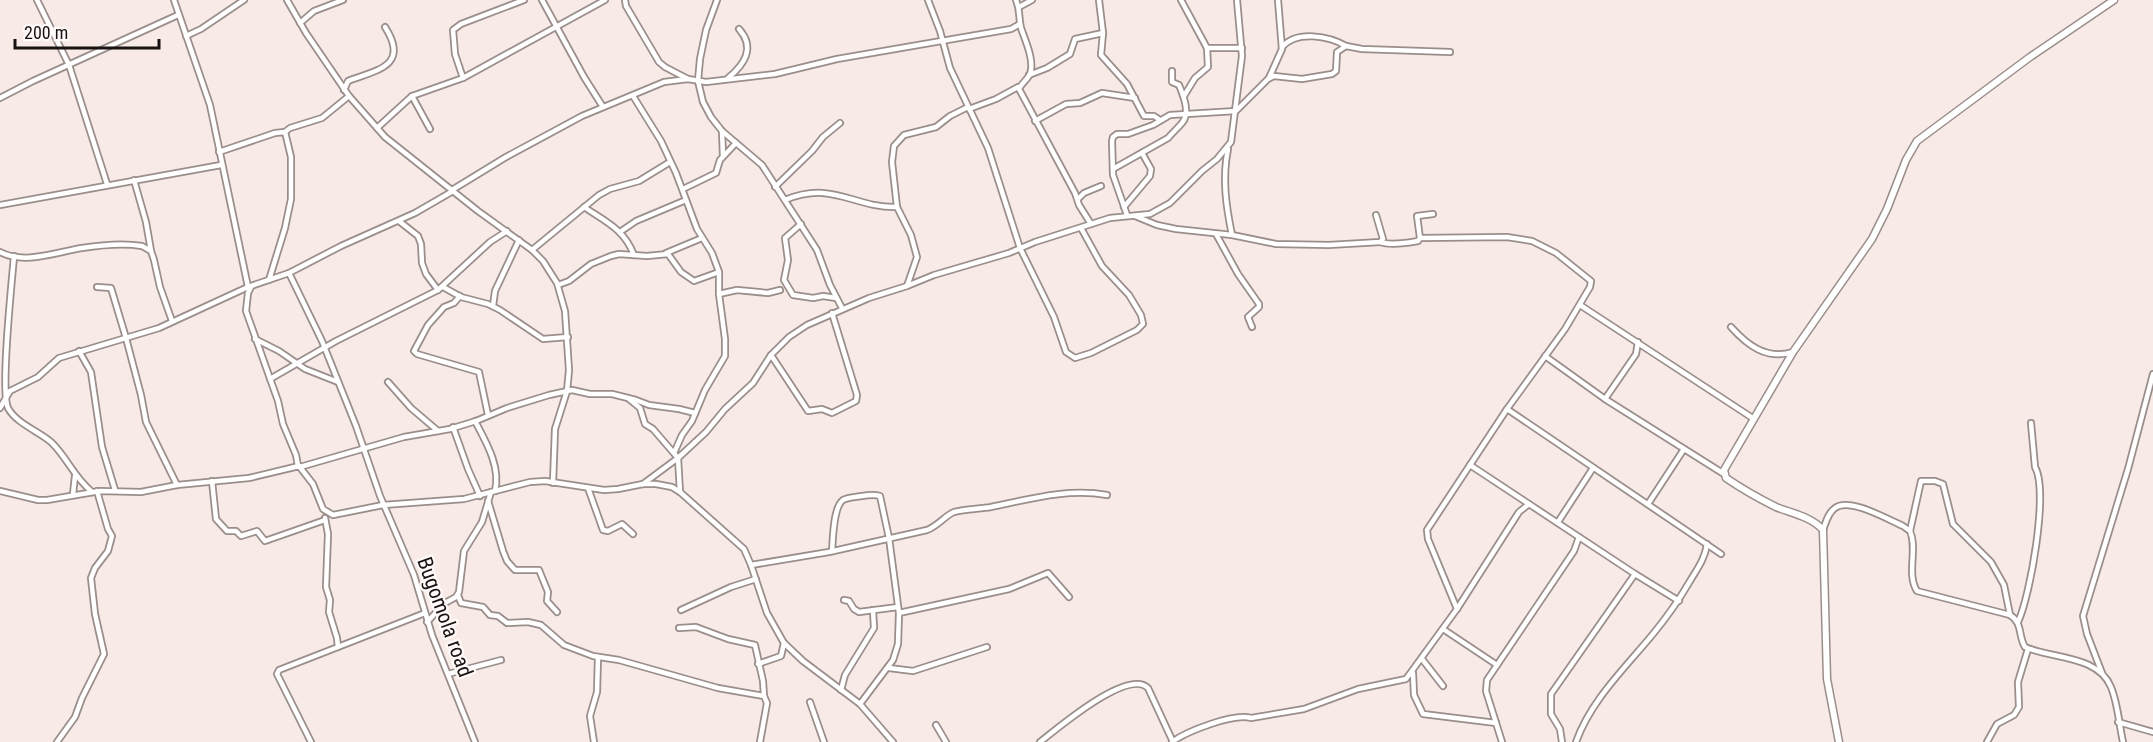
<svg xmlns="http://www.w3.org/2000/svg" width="2153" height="742" font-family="'Roboto Condensed',sans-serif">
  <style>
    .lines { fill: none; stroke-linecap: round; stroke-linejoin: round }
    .minor-casing { stroke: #9a8e8b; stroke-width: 8 }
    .tertiary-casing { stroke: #9a8e8b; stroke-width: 9 }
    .minor { stroke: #fff; stroke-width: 4.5 }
    .tertiary { stroke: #fff; stroke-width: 6 }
    .labels { text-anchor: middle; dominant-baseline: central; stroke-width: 4.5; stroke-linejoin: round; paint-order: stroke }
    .street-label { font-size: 21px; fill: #181312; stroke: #fff9f8 }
  </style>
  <rect width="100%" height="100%" fill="#f7eae7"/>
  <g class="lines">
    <defs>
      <g id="minor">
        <polyline points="37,0 69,65 107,184"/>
        <polyline points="174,0 210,105 248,287"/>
        <polyline points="287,0 306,33 349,96 385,137 478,211 532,250 543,261 557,283 565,311 569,370 567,391 555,429 553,483"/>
        <polyline points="542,0 584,77 603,107"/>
        <polyline points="625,0 626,6 659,62 665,67 688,79"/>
        <polyline points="717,0 706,30 700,59 698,81 703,102 711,117 722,131 762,165 817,250 830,285 842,308"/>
        <polyline points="928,0 940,31 950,68 988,148 1020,248 1054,317 1066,352 1075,358 1091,353 1137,330 1143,324 1141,315 1129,295 1102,266 1081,228"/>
        <path d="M1016 0C1021 12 1018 16 1021 28 1025 40 1035 61 1030 74 1027 80 1021 84 1019 89L1075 193 1079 205 1091 224"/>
        <polyline points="1099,0 1103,33 1101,55 1127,84 1144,116 1154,116 1160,120"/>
        <polyline points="1181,0 1207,48 1242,48"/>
        <polyline points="1019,7 1032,0"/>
        <polyline points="300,23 314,11 343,0"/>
        <polyline points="186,36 201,29 244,0"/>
        <path d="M1282 47C1297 30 1329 36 1346 46"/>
        <polyline points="1029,75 1047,68 1070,54 1075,39 1103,33"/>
        <polyline points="463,78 455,54 453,30 461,24 524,0"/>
        <path d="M728 78C744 65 756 48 739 29"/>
        <polyline points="1269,78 1282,49 1278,0"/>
        <path d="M344 90 348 81C377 70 410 66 385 27"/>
        <polyline points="412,96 430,129"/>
        <polyline points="633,96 661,141 676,173 697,229 712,253 719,272 719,294 725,339 725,356 705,390 692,421 682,435 674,453"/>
        <polyline points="1184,96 1195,78 1208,67 1207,48"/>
        <polyline points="0,98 33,81 178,15"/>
        <polyline points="969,109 996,99 1018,87"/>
        <polyline points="1035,121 1066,104 1080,103 1102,93 1135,98"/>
        <polyline points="377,128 412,96 463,78 605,0"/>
        <polyline points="722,131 723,156"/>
        <path d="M1228 149C1222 178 1226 206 1232 235"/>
        <polyline points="219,152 275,133 285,132"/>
        <path d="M1113 169 1168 138C1173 132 1177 129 1182 123 1191 113 1183 95 1179 85L1172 82V71"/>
        <polyline points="134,180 146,222 151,251"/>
        <polyline points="775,187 812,151 823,137 840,123"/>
        <polyline points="683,189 716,173 720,160 736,143"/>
        <polyline points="452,190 506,157 582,116 664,82 688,79 706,82 775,74 837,59 1011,29 1020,24"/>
        <polyline points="1078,199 1084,193 1101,186"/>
        <path d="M785 200C833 180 853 208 897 207"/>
        <polyline points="0,205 221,165"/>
        <path d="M584 207C606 222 624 229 634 255"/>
        <polyline points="1124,207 1150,176 1151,169 1142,153"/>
        <polyline points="1127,215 1113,175 1112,141 1113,137 1117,134 1128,134 1153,125 1170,115 1236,111 1268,79 1274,76 1302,79 1332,74 1336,71 1337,52 1346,46 1362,49 1450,52"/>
        <polyline points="1135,216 1157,225 1176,229 1232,235 1276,244 1329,245 1380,242 1383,239 1376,215"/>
        <polyline points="399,221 418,236 421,244 422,263 426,274 438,290"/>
        <polyline points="801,224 785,238 788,260 784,280 793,295 813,298 823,296 836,298"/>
        <polyline points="620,232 636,221 686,200"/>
        <polyline points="1216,234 1238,274 1259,304 1259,307 1248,317 1252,327"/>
        <polyline points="1420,238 1507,237 1532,241 1556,253 1591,281 1590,287 1565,329 1507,409 1427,530 1428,539 1457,609"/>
        <path d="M1380 242C1389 245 1407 243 1418 241L1420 238 1417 216 1433 214"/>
        <polyline points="532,250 599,195 610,189 639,181 670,162"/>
        <path d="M0 252C25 265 56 252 82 248 101 245 124 243 142 246L151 251 154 260 160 287 172 321"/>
        <polyline points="666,253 702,238"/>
        <path d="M14 256C12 281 0 391 8 408 16 423 38 431 51 442 67 457 73 476 92 492"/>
        <polyline points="289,273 322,341 356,426 380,496 414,575 432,635 475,742"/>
        <polyline points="269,280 285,228 291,199 291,157 285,132 290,128 322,118 349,96"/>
        <polyline points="558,285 569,281 591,264 611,256 619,254 647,256 668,254 681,272 694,281 719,272"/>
        <polyline points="907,286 917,257 911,235 897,207 892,162 894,146 904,135 936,127 950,116 968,107"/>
        <polyline points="97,287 111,288 126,338"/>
        <polyline points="251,287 248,293 246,311 278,401 283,424 296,455 298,466"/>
        <polyline points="443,287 461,297 488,304 500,310 543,339 568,337"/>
        <polyline points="719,294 737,290 768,293 780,290"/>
        <polyline points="460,296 454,303 444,307 428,325 414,351 417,354 479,372 488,415"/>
        <polyline points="1580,305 1754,419"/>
        <polyline points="493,306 495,291 519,240"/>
        <path d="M1731 327C1748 346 1767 360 1793 352"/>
        <polyline points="126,338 141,395 146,422 177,485"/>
        <polyline points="255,339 279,351 305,369 338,382"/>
        <polyline points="79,351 91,372 102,447 115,490"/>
        <polyline points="771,355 808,411 822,409 832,413 856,401 857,395 832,313"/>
        <polyline points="1545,356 1605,399 1724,474"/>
        <polyline points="270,379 336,341 438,290 490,242 507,231"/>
        <polyline points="388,382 411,408 438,431"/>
        <polyline points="629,399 640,408 645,424 653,429 678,458 680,492"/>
        <polyline points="1605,399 1636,354 1638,342"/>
        <polyline points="0,408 10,391 38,377 59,358 159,328 248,287 289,273 341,246 415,213 453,191"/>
        <polyline points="1507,409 1721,554"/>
        <path d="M475 421C486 442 501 467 495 491"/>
        <polyline points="453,427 468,469 480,496"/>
        <polyline points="1470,465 1529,504"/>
        <polyline points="300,467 404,437 450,429 476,421 507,408 549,395 572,390 590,394 612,394 636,400 649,405 679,409 695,413"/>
        <polyline points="212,481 216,519 227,531 236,531 241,536 257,531 265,541 325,520"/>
        <polyline points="643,484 678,458 706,432 725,409 753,383 771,355 789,337 807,325 869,298 907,286 934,275 1009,253 1035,242 1110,218 1150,214 1170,203 1202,171 1217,159 1231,142 1242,56 1237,0"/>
        <polyline points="588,488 603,530 608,531 622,524 633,534"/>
        <polyline points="0,491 38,500 47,500 100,491 141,492 177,485 249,478 299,466 313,484 323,509 333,515 383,505 464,499 530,482 545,481 604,490 618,489 643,484 656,484 672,487 680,492 744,549 751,565 767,613 784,643 803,661 860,704 893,742"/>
        <polyline points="73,494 75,476"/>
        <polyline points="488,501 503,551 507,561 515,570 539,570 548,592 547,601 557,612"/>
        <polyline points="1648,504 1684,449"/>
        <polyline points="325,518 328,534 326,587 330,600 329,612 337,638 338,647"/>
        <polyline points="1558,522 1593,468"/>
        <path d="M1823 530C1826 522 1828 513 1835 508 1849 497 1887 519 1903 526L1910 531C1918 549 1906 574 1917 591L2010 615C2023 623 2018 636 2025 647 2052 659 2098 655 2111 687 2118 704 2119 724 2123 742"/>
        <polyline points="1910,531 1921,481 1935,481 1943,484 1953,524 1991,562 2004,585 2010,615"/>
        <path d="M832 551C833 540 833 507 843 500 848 497 856 497 862 496 868 495 874 494 880 496L889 538 899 613"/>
        <path d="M751 565 829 552 927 530C938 526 947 514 954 512 966 509 979 509 991 507 1030 499 1068 488 1107 495"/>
        <polyline points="458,595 461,603 483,607 490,615 498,616 507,623 528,622 541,625 564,645 593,656 619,660 718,688 764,696 767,703 760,742"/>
        <polyline points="844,600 849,601 854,609 859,612 898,607"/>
        <polyline points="681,610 731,587 756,579"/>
        <polyline points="427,622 445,603 456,597 459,592 464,551 482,522 491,492"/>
        <path d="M2018 622C2030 597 2049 491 2035 467L2031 423"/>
        <polyline points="679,628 696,627 728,639 755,645 763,681 764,696"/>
        <polyline points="1443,629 1497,665"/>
        <polyline points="1422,659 1443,686"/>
        <polyline points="758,664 781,656 784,643"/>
        <polyline points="889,668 913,671 987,647"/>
        <polyline points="1413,673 1414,695 1423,714 1496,723"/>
        <polyline points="2102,673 2087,634 2083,616 2128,469 2153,374"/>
        <polyline points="448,674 501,660"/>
        <polyline points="841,690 845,675 874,628 873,610"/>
        <polyline points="810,702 824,742"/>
        <polyline points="860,704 893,660 898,644 899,613 1009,589 1048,573 1069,597"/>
        <polyline points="2118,722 2153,732"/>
        <polyline points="936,725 946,742"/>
        <polyline points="57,742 75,717 82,698 104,654 95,614 91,578 95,568 108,551 112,536 108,529 97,491"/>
        <polyline points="311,742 277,674 279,670 425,613"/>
        <polyline points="594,742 590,716 597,692 598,657"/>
        <path d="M1040 742C1058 728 1128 668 1148 688L1173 742"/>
        <path d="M1172 742C1187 731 1234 713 1251 718L1304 709 1358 689 1406 679 1457 609 1519 512 1529 504 1635 574 1679 601"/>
        <polyline points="1502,742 1486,691 1487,680 1574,551 1579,537"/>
        <polyline points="1562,742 1560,729 1551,714 1551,694 1635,574"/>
        <path d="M1576 742C1591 700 1625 668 1653 634 1667 617 1679 600 1690 581 1697 569 1705 559 1707 544"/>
        <polyline points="1987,742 1997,724 2014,715 2019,707 2018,682 2028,649"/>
      </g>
      <path id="tertiary" d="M1839 742 1827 679 1823 530C1812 517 1791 513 1776 507 1758 498 1742 489 1726 478L1724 470 1793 352 1872 239 1887 209 1906 160 1917 141 2030 57 2114 0"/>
    </defs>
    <use href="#minor" class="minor-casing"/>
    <use href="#tertiary" class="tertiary-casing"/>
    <use href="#minor" class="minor"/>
    <use href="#tertiary" class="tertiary"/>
  </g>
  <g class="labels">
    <g class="street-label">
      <text transform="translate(445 617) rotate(70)">Bugomola road</text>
    </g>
  </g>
  <path d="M15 39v9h144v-9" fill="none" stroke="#181312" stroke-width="3"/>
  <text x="24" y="39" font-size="18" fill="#181312" stroke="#fff9f8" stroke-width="4.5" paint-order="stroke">200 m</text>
</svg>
